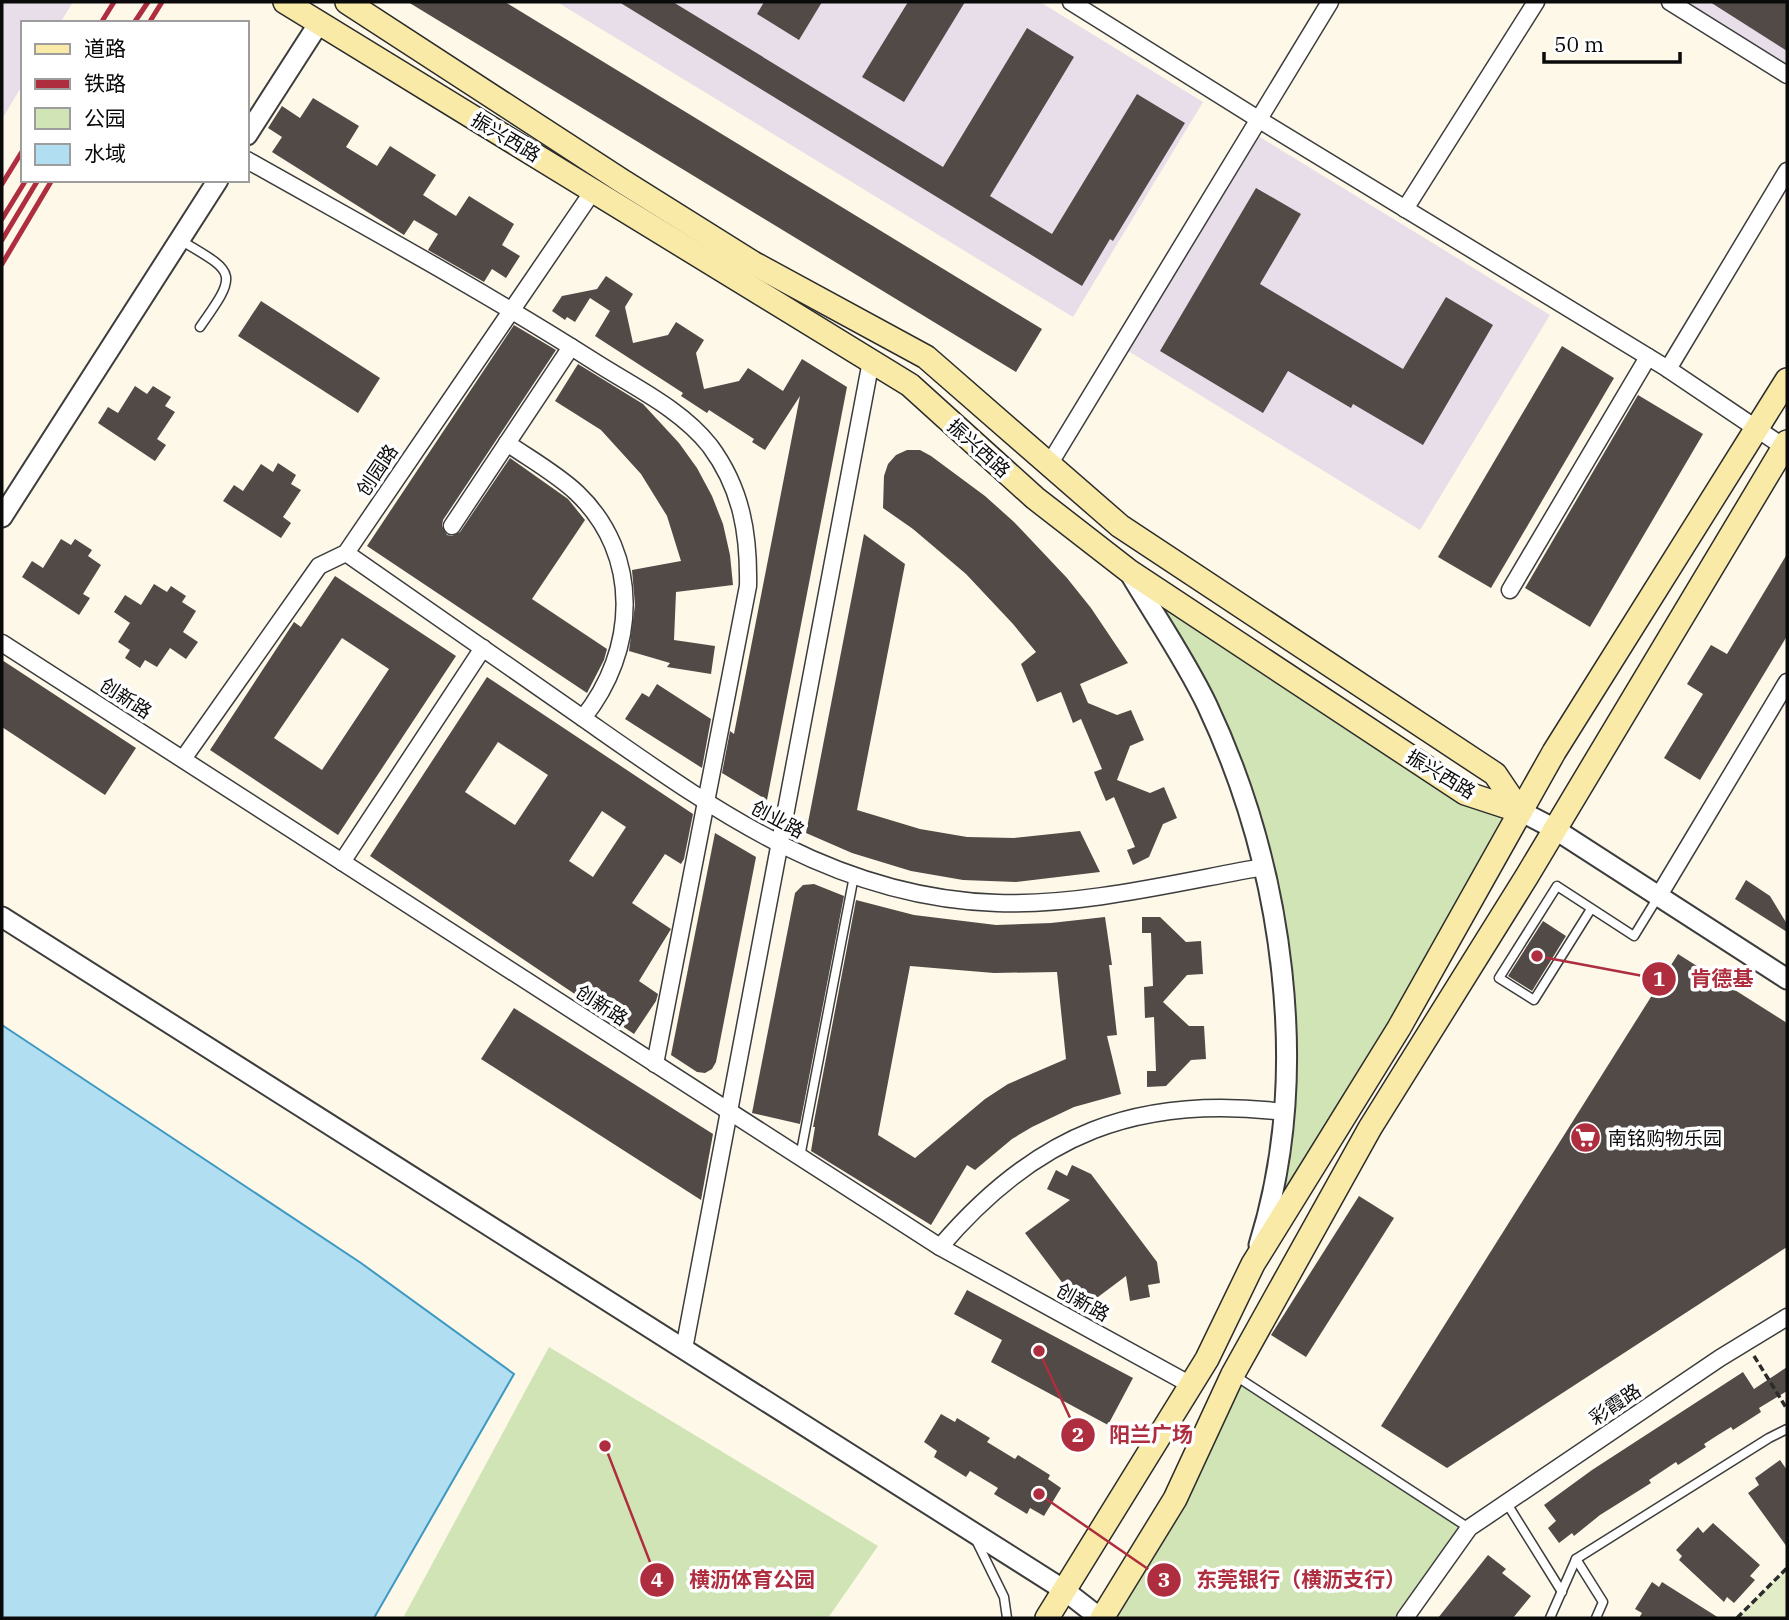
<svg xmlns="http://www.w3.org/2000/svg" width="1789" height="1620" font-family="'IBM Plex Serif','Noto Sans SC',serif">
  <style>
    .industrial { fill: #e7dee9 }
    .green { fill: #d1e4b5 }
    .pitch { fill: #e2ecc6 }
    .water { fill: #b1def1; stroke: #3d98c2; stroke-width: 2 }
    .building { fill: #524a47; fill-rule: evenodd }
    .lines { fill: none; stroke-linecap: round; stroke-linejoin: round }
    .service-casing { stroke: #3d3d3d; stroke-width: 11 }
    .minor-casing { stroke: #3d3d3d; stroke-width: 19 }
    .tertiary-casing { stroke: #3d3d3d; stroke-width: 23 }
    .secondary-casing { stroke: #2c2c2c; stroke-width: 26 }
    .path { stroke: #2c2c2c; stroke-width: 3.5; stroke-dasharray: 7 3.5; stroke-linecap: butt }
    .service { stroke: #fff; stroke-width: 8 }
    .minor { stroke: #fff; stroke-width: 16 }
    .tertiary { stroke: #fff; stroke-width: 19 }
    .secondary { stroke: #f9eaa8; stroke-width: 23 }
    .rail { stroke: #ae2d3e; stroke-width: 5 }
    .labels { text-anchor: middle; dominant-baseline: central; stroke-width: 7; stroke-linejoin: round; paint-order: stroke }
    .street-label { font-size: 19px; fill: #0a0a0a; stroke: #fff }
    .poi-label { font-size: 19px; fill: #0a0a0a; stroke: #fff; text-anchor: start }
    .leader { fill: none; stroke: #ae2d3e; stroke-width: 2.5 }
    .callout-dot { fill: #ae2d3e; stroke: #fff; stroke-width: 2.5 }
    .mark-label { font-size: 21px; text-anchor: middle; font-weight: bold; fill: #fff }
    .callout-label { font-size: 21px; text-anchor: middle; font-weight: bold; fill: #ae2d3e; stroke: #fff; stroke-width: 7; stroke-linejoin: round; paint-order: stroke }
  </style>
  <rect width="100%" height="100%" fill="#fdf8e8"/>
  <g class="industrial">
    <polygon points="2,2 73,2 60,23 23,23 23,84 2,119"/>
    <polygon points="557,2 1040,2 1203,102 1073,317"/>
    <polygon points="1685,2 1787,2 1787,66"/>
    <polygon points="1255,134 1550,315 1420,530 1125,349"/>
  </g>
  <g class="green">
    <polygon points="1129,571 1518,816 1253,1264 1274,1185 1281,972 1239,783"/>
    <polygon points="549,1347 878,1546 828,1618 403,1618"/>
    <polygon points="1233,1374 1469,1528 1405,1618 1102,1618"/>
  </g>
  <polygon class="pitch" points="1787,1569 1787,1618 1737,1618"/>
  <polygon class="water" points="2,1025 361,1263 514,1374 374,1618 2,1618"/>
  <g class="building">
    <polygon points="408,2 505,2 1042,329 1016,372"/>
    <polygon points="619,2 673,2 943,167 1027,28 1074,57 990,196 1052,234 1137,94 1185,123 1113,241 1110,239 1082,286"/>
    <polygon points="764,2 822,2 799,40 757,14"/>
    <polygon points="908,2 965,2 904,102 862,77"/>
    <polygon points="1710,2 1787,2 1787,51"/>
    <polygon points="313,98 359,126 346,147 377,166 390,146 436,175 423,195 440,206 456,216 469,196 514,224 502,245 520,256 506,278 492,269 484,282 428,250 438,234 414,220 404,235 272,152 282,137 268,128 282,106 300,118"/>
    <polygon points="1256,188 1301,214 1260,284 1403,369 1446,297 1493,325 1423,445 1353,404 1351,408 1288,371 1263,413 1160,351"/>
    <polygon points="606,276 633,294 625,307 633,343 668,335 676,322 704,340 696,353 704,389 739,381 748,368 783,391 802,359 847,387 767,800 722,773 730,731 734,734 800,396 765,450 752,442 754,439 709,410 707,413 681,396 683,393 595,336 610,311 590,298 575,322 567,317 565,320 552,311 562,296 597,289"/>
    <polygon points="261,301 380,378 358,413 238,336"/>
    <polygon points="514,325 556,350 443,520 442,526 447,535 452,536 460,532 510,458 568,499 585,520 532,599 607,649 604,660 587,693 367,546"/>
    <polygon points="1562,346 1614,378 1491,588 1438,557"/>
    <polygon points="578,364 643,404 679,443 697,468 712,496 723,524 730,555 733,585 676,592 674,640 715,646 711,674 667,667 670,663 629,651 635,605 632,570 681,561 667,516 641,474 601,430 555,401"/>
    <polygon points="135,386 147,394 153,386 171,397 165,406 175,412 157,439 166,445 155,461 98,423 108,407 118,413"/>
    <polygon points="1638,395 1703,434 1590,627 1525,588"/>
    <polygon points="907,450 920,450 931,456 985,496 1014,522 1067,578 1091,608 1128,663 1080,684 1088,703 1117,715 1131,710 1144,740 1130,746 1117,780 1150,793 1164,787 1177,818 1163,824 1149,857 1133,865 1127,850 1135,847 1114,797 1106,801 1100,787 1094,772 1102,769 1081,719 1073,723 1061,692 1037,702 1021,664 1036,652 1013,624 966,574 913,529 883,508 884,476 888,464 896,455"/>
    <polygon points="278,463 296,475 291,484 301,490 283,517 291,523 281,538 223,501 234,485 243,491 261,464 273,472"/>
    <polygon points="864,534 905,564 857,810 920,829 967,837 1014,838 1080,831 1100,872 1016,882 963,880 911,871 852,853 806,833"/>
    <polygon points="61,539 71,545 75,539 92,550 88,556 101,565 83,594 90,598 79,615 22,577 32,561 43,568"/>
    <polygon points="1787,554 1787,636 1700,780 1664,758 1703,694 1687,684 1711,645 1727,654"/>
    <path d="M335 576 456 656 338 835 210 750 294 622 301 627ZM342 638 389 669 322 770 274 738Z"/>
    <polygon points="154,584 167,592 171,586 186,596 182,602 196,611 183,632 198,642 186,659 170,648 157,667 145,660 140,668 125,658 130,650 118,642 130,623 114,612 125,595 141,605"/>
    <polygon points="2,660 136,748 105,795 2,727"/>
    <path d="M487 677 693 814 684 859 681 864 665 854 632 903 671 929 639 981 658 994 656 1001 634 1034 370 856ZM498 742 548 775 515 825 465 792ZM602 811 626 827 593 877 569 861Z"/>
    <polygon points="657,684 711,719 702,768 625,719 642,693 649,697"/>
    <polygon points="715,833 756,857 716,1062 712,1069 705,1073 697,1072 671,1055"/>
    <polygon points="1746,880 1770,896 1787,924 1787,932 1735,899"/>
    <polygon points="814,884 844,896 800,1124 752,1113 795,893 803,885"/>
    <path d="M856 900 914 915 996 925 1051 923 1105 917 1112 965H1109L1117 1035 1107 1036 1121 1094 1074 1107 1032 1127 1012 1139 975 1170 967 1165 931 1225 811 1151 815 1127H813ZM910 966 994 973 1057 972 1066 1059 1008 1084 985 1099 915 1158 878 1135Z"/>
    <polygon points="1142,917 1160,917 1186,942 1201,941 1203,974 1187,975 1163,1002 1189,1026 1204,1026 1206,1059 1191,1060 1166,1086 1147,1087 1147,1071 1156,1071 1154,1017 1145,1018 1144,987 1153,986 1151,933 1142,933"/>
    <polygon points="1543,921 1566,936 1532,991 1508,976"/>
    <polygon points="1678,954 1787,1023 1787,1247 1447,1468 1381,1426"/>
    <polygon points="514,1008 713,1134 701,1200 481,1059"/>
    <polygon points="1072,1165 1091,1174 1157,1262 1160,1283 1148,1285 1150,1297 1130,1301 1126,1276 1082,1309 1025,1233 1070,1200 1047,1189 1056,1170 1067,1176"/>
    <polygon points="1359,1196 1394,1218 1306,1357 1271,1335"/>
    <polygon points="967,1290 1133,1378 1108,1425 991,1362 1002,1340 954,1314"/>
    <polygon points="1787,1367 1787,1391 1759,1408 1761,1412 1733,1430 1731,1427 1718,1435 1704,1444 1706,1447 1678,1465 1676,1462 1649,1480 1651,1483 1600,1515 1574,1536 1572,1533 1559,1543 1548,1528 1556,1521 1544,1505 1592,1470 1743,1372 1754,1389"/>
    <polygon points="941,1414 955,1422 957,1418 990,1438 987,1442 1015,1459 1018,1455 1050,1475 1048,1479 1061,1488 1044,1516 1030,1508 1027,1514 994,1494 998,1488 970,1471 966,1477 934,1457 937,1451 924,1442"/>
    <polygon points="1780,1460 1787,1470 1787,1547 1748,1493 1759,1485 1755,1478"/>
    <polygon points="1713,1523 1760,1565 1750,1576 1755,1580 1734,1603 1727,1597 1724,1602 1679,1560 1682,1556 1676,1550 1698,1527 1703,1533"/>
    <polygon points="1488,1555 1506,1569 1502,1573 1531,1596 1513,1618 1438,1618"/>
    <polygon points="1652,1582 1659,1587 1662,1582 1719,1618 1639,1618 1642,1613 1635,1609"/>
  </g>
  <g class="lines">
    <defs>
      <g id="service">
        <path d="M180 240C236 273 239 272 200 327"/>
        <polyline points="1591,909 1534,1000 1499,978 1557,886 1634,936 1658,897"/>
        <polyline points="800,1157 854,876"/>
        <polyline points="1234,1375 1469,1528"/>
        <polyline points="1506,1502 1562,1592"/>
        <polyline points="976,1540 1004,1597 1007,1618"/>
        <polyline points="1576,1559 1603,1602 1596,1618"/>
        <polyline points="1550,1618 1576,1559 1769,1438 1787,1429"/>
      </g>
      <g id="minor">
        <polyline points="1071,2 1258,119 1668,369 1784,447"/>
        <polyline points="1670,2 1787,75"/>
        <path d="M247 160C364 226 482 290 595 362 634 387 681 409 710 446 742 489 749 535 748 586L655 1064"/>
        <polyline points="1405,209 1536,2"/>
        <polyline points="1668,369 1787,171"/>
        <path d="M507 443C530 459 557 474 577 493 642 555 637 651 583 718"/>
        <polyline points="1050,463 1330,2"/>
        <polyline points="452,526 571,347"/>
        <path d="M346 553C424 607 502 661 580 716 709 806 832 898 997 903 1083 906 1178 882 1263 867"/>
        <polyline points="1510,590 1648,357"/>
        <polyline points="2,643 940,1247 1191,1385"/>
        <polyline points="183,759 319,566 346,553 593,191"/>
        <polyline points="342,862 483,648"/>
        <polyline points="1658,897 1787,682"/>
        <path d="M940 1247C1036 1134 1137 1094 1284 1112"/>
        <polyline points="684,1349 871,361"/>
        <polyline points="1405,1618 1469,1528 1720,1358 1787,1317"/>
      </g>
      <g id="tertiary">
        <polyline points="247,135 319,23"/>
        <polyline points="2,517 218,180"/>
        <path d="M1129 572C1155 616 1185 659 1207 705 1283 866 1313 1073 1259 1245"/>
        <polyline points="1520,811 1553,828 1787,979"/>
        <polyline points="2,917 1064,1590 1100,1618"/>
      </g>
      <g id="secondary">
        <polyline points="285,2 910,385 1035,498 1129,571 1465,793 1520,811"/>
        <polyline points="347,2 622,181 753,263 926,357 1120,526 1495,774 1520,811"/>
        <polyline points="1047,1618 1207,1359 1253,1264 1399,1028 1554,752 1787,380"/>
        <polyline points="1102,1618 1175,1499 1233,1374 1370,1128 1527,876 1787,442"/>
      </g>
    </defs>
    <use href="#service" class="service-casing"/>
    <use href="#minor" class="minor-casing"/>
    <use href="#tertiary" class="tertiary-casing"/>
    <use href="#secondary" class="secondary-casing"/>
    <g class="path">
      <polyline points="1754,1356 1787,1409"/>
      <polyline points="1737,1618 1787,1568"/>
    </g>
    <use href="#service" class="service"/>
    <use href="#minor" class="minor"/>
    <use href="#tertiary" class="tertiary"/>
    <use href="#secondary" class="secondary"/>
    <g class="rail">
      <polyline points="101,23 114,2"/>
      <polyline points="134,23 148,2"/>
      <polyline points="149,23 162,2"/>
      <polyline points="2,184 23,150"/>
      <polyline points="2,219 26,180"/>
      <polyline points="2,240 38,180"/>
      <polyline points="2,264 52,180"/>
    </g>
  </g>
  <defs>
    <symbol id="supermarket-disc" viewBox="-11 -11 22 22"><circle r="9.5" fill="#ae2d3e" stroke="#fff"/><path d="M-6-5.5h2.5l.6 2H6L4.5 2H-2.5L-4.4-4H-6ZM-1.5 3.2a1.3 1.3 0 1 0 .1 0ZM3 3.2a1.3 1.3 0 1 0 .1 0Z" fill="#fff"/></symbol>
  </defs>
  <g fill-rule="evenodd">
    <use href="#supermarket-disc" x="1568" y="1120" width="35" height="35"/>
  </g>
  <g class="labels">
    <g class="street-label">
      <text transform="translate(506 137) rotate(31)">振兴西路</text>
      <text transform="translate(979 448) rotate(42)">振兴西路</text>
      <text transform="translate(377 470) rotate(-56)">创园路</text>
      <text transform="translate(126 698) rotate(33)">创新路</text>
      <text transform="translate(1441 774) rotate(31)">振兴西路</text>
      <text transform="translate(778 819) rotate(28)">创业路</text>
      <text transform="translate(602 1005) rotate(33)">创新路</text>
      <text transform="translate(1083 1302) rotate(29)">创新路</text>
      <text transform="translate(1615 1404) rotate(-34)">彩霞路</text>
    </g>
    <g class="poi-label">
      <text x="1608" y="1138">南铭购物乐园</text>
    </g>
  </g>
  <path class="leader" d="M1537 956L1659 979M1039 1351L1078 1435M1039 1494L1164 1580M605 1446L657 1580"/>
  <g class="callout-dot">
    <circle cx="1537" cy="956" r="7"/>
    <circle cx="1039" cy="1351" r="7"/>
    <circle cx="1039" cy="1494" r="7"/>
    <circle cx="605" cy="1446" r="7"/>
    <circle cx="1659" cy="979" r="18"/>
    <circle cx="1078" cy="1435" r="18"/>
    <circle cx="1164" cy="1580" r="18"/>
    <circle cx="657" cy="1580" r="18"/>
  </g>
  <g class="mark-label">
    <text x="1659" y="986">1</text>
    <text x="1078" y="1442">2</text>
    <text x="1164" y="1587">3</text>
    <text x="657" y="1587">4</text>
  </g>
  <g class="callout-label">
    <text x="1722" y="986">肯德基</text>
    <text x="1151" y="1442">阳兰广场</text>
    <text x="1301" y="1587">东莞银行（横沥支行）</text>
    <text x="752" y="1587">横沥体育公园</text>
  </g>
  <rect width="1789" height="1620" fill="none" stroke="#0a0a0a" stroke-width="7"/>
  <rect x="21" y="21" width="228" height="161" fill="#ffffff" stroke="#9d9d9d" stroke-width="2"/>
  <rect x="35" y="44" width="35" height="10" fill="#f9eaa8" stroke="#9d9d9d" stroke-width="2"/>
  <text x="84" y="56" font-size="21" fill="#0a0a0a">道路</text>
  <rect x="35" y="79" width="35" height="10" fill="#ae2d3e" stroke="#9d9d9d" stroke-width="2"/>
  <text x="84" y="91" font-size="21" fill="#0a0a0a">铁路</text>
  <rect x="35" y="108" width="35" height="21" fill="#d1e4b5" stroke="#9d9d9d" stroke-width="2"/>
  <text x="84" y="126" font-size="21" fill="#0a0a0a">公园</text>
  <rect x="35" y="144" width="35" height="21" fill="#b1def1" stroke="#9d9d9d" stroke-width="2"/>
  <text x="84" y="161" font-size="21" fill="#0a0a0a">水域</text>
  <path d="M1544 52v10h136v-10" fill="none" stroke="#0a0a0a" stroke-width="3.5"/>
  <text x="1554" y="52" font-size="21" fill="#0a0a0a" stroke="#ffffff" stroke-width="5" paint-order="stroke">50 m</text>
</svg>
